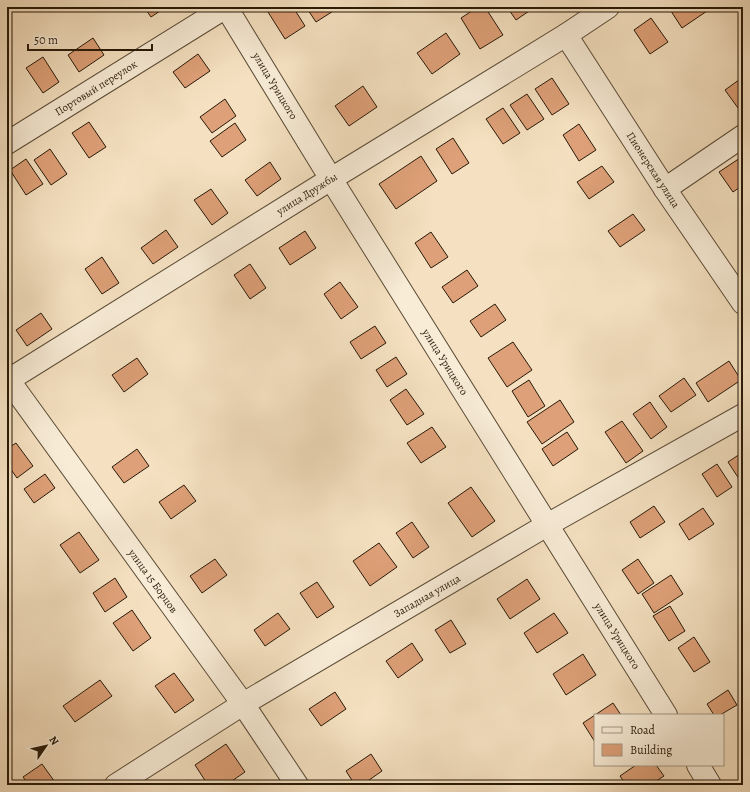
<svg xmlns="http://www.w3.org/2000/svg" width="750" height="792" font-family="Alegreya,serif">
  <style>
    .building { fill: #dea078; stroke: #271908 }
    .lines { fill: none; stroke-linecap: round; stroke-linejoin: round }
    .minor-casing { stroke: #5a4b36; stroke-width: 24 }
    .minor { stroke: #f8ecd7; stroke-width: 22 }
    .labels { text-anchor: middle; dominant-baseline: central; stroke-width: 3.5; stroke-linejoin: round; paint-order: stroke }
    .street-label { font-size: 11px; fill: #271908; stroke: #f8ecd7 }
  </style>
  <rect width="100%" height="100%" fill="#f5e1c1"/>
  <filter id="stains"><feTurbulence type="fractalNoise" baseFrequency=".005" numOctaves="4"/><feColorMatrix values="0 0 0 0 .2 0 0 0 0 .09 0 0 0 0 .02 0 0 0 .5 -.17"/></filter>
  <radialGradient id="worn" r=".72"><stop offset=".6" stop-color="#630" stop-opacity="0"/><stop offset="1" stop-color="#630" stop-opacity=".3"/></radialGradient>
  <g class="building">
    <polygon points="144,7 166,7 151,17"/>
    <polygon points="276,7 293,7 305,26 285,39 268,12"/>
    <polygon points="306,7 337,7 338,8 316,22"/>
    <polygon points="478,7 485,7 503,35 480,49 461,18"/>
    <polygon points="507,7 535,7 516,20"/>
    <polygon points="671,7 708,7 710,9 682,28 669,8"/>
    <polygon points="651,18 668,42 650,54 634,30"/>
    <polygon points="446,33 460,54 432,74 417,53"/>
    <polygon points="93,38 104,55 79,72 68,55"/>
    <polygon points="198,54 210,71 185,88 173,72"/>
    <polygon points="43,57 59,82 43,93 26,68"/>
    <polygon points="743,77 743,105 738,108 725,90"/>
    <polygon points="552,78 569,104 552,115 535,89"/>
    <polygon points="363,86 377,107 349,126 335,106"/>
    <polygon points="527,94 544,119 527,130 510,105"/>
    <polygon points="225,99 236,116 212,133 200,117"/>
    <polygon points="503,108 520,133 503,144 486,119"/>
    <polygon points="89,122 106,147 89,158 72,133"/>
    <polygon points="235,123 246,140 222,157 210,141"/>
    <polygon points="579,124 596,150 579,161 563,135"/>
    <polygon points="453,138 469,163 452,174 436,149"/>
    <polygon points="50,149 67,174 51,185 34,160"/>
    <polygon points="421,156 437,181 396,209 379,184"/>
    <polygon points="743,156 743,185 733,192 719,172"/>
    <polygon points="26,159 43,184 26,195 10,170"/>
    <polygon points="270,162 281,179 257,196 245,180"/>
    <polygon points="602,166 614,182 589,199 577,182"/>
    <polygon points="211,189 228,213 212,225 194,200"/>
    <polygon points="633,214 645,230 620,247 608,231"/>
    <polygon points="166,230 178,247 153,264 141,248"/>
    <polygon points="305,231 316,248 290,265 279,248"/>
    <polygon points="431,232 448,257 431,268 415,243"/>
    <polygon points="102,257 119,283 102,294 85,269"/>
    <polygon points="250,264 266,288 250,299 234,275"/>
    <polygon points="467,270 478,286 453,303 442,287"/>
    <polygon points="340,282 358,307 341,319 324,294"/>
    <polygon points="495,304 506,320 481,337 470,321"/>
    <polygon points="41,313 52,329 27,346 16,330"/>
    <polygon points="375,326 386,343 361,359 350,342"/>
    <polygon points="513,342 532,370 507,387 488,358"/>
    <polygon points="396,357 407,374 387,387 376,370"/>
    <polygon points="137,358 148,374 124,392 112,375"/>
    <polygon points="729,361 741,380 708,402 696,383"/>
    <polygon points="684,378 696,395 671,412 659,396"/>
    <polygon points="529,380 545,406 528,417 512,391"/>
    <polygon points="406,389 424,414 407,425 390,400"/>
    <polygon points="560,400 574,422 542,444 527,422"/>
    <polygon points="650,402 667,427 651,439 633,414"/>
    <polygon points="622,421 643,451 626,463 605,432"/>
    <polygon points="432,427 446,447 421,463 407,443"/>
    <polygon points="567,432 578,449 553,466 542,449"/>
    <polygon points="16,443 33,466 17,478 7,464 7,449"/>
    <polygon points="137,449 149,466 124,483 112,467"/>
    <polygon points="743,452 743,485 728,462"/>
    <polygon points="717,464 732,487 717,497 702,474"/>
    <polygon points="45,474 55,488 34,503 24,489"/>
    <polygon points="184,485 196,501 171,519 159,502"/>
    <polygon points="471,487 495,521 472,537 448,503"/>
    <polygon points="654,506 665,522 640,538 630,522"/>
    <polygon points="703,508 714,524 689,540 679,524"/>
    <polygon points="412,522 429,547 413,558 396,533"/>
    <polygon points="79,532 99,560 80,573 60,545"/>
    <polygon points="379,543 397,567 370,586 353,561"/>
    <polygon points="215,559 227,575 202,593 190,576"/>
    <polygon points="638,559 654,583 638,594 622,570"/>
    <polygon points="671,575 683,594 654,613 642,594"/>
    <polygon points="115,578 127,597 105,612 93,593"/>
    <polygon points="527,579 540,599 510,619 497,599"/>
    <polygon points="317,582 334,607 317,618 300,593"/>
    <polygon points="670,606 685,631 669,641 653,616"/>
    <polygon points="132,610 151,638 133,651 113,623"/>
    <polygon points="278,613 290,629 265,646 254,630"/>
    <polygon points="554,613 568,633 537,653 524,633"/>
    <polygon points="451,620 466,644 450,653 435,630"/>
    <polygon points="694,637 710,662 694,672 678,648"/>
    <polygon points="412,643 423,660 398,678 386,661"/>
    <polygon points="583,654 596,675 566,695 553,674"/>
    <polygon points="174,673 194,700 175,713 155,686"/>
    <polygon points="100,680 112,696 75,722 63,706"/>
    <polygon points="728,690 737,705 720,715 714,715 707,704"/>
    <polygon points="335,692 346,709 321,726 309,709"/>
    <polygon points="613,703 621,715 595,715 595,742 583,723"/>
    <polygon points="226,744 245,772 226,785 208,785 195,765"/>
    <polygon points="371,754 382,771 362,785 355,785 346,771"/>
    <polygon points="42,764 57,785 29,785 23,777"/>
    <polygon points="636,765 656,765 664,776 650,785 626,785 620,776"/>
    <polygon points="189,780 193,785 181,785"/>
  </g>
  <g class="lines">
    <defs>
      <g id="minor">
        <polyline points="226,7 331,179 666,715"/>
        <polyline points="566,35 665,189 743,303"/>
        <polyline points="7,143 226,7"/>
        <polyline points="665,189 743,136"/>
        <polyline points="7,378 243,704 297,785"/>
        <polyline points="7,381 331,179 566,35 608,7"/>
        <polyline points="698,765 710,785"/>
        <polyline points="116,785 243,704 547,525 743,415"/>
      </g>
    </defs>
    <use href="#minor" class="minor-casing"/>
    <use href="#minor" class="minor"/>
  </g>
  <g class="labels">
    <g class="street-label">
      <text transform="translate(275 86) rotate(59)">улица Урицкого</text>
      <text transform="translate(96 88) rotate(-32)">Портовый переулок</text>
      <text transform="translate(653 170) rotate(57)">Пионерская улица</text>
      <text transform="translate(307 194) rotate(-32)">улица Дружбы</text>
      <text transform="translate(445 362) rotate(58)">улица Урицкого</text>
      <text transform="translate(153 581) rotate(54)">улица 15 Борцов</text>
      <text transform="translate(427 596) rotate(-30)">Западная улица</text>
      <text transform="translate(617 636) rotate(58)">улица Урицкого</text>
    </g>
  </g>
  <rect width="750" height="792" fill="none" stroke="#f5e1c1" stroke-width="24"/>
  <rect x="8" y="8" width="734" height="776" fill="none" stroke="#271908" stroke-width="2"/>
  <rect x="12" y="12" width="726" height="768" fill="none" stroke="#271908"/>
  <rect x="594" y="714" width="130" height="52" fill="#f8ecd7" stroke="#a49884"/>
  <rect x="602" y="727" width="20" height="6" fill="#f8ecd7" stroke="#a49884"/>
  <text x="630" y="734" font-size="12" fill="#271908">Road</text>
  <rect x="602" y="744" width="20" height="12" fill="#dea078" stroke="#a49884"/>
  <text x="630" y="754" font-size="12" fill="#271908">Building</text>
  <g transform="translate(46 746) rotate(56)" stroke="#f8ecd7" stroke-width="3" paint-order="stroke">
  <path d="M0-3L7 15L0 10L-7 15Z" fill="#271908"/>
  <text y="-6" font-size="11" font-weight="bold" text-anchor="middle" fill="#271908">N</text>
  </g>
  <path d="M28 44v6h124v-6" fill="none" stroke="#271908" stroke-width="2"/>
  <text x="34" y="44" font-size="12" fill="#271908" stroke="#f8ecd7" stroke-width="3" paint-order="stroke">50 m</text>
  <rect width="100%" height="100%" filter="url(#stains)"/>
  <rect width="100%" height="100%" fill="url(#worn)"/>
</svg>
